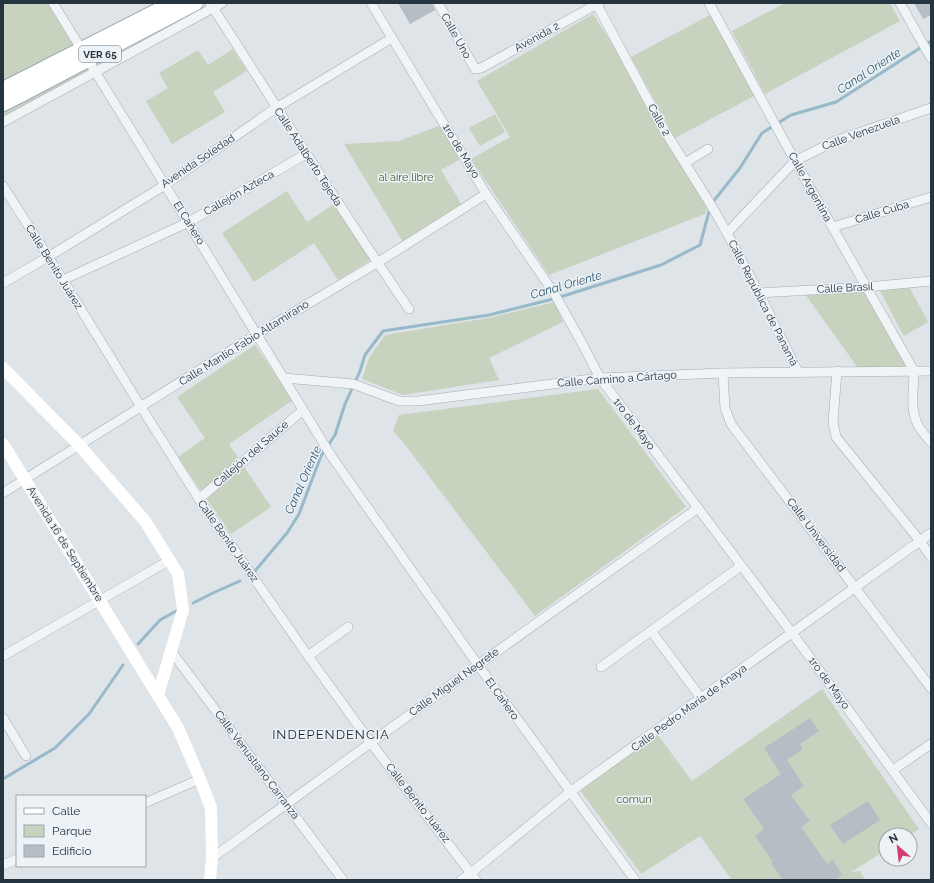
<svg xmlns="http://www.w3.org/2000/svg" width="934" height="883" font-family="Raleway,sans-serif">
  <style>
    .green { fill: #c7d3bf }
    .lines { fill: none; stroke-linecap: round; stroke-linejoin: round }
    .stream { stroke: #97b9ca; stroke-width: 3 }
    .building { fill: #b5bec5 }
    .street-casing { stroke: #a3acb2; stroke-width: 10 }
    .primary-casing { stroke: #9dabb4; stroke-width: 16 }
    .street { stroke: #f1f4f6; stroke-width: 9 }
    .secondary { stroke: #fff; stroke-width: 12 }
    .primary { stroke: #fff; stroke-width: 14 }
    .labels { text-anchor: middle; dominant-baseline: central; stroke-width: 3; stroke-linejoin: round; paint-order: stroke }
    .shield { fill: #edf2f6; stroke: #626d77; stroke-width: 1 }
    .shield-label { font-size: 10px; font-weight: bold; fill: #263440 }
    .street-label { font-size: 11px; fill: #263440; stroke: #edf2f6 }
    .park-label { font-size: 11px; fill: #425c33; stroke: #edf2f6 }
    .water-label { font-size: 12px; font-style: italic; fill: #2f5b75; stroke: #edf2f6 }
    .quarter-label { font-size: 13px; letter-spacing: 1px; fill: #192530; stroke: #edf2f6 }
  </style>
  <rect width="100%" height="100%" fill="#dee4e8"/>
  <g class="green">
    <polygon points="3,3 52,3 78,46 3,85"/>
    <polygon points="785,3 890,3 900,21 765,94 732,31"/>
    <polygon points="593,14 711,195 705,214 549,275 471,159 510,137 477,81"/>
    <polygon points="712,14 756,95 675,138 631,57"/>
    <polygon points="233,49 247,71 213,92 225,112 172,144 146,101 168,88 159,73 198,50 208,65"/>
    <polygon points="88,63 93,72 3,121 3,107"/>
    <polygon points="495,114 505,132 480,146 469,128"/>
    <polygon points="441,125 461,159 441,170 463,207 403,242 344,144 399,141"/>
    <polygon points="287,191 307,222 334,204 370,260 338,280 314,243 254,282 222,233"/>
    <polygon points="910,288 928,322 904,336 880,291"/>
    <polygon points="865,290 909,368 858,368 805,294"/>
    <polygon points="555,302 563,322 489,358 499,380 403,395 362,379 369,358 385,335 488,318"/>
    <polygon points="255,345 293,400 229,444 271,507 231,534 178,457 205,438 177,397"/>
    <polygon points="598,389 686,507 535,616 403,442 393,431 399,415"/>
    <polygon points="822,689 919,829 909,835 886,835 886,850 851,872 860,871 865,880 732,880 700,836 641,874 580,790 657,734 692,781"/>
  </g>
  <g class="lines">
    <g class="stream">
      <polyline points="712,203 740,168 762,133 791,115 836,102 931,41"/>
      <polyline points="255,571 287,533 299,514 321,456 335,435 345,404 360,371 365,355 383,331 489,315 557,298 661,265 700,245 710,208"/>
      <polyline points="193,603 215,592 240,581"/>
      <polyline points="138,644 160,620 178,610"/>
      <polyline points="3,779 55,748 89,714 123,665"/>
    </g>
  </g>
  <g class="building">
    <polygon points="398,3 432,3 435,10 410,24"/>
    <polygon points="914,3 931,3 931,15 923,19"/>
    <polygon points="810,718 819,731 800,744 803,749 787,760 804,786 791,795 810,821 801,827 827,864 833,860 842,875 835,880 783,880 771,863 773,862 755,836 764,829 743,799 781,774 764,748"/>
    <polygon points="868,801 880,820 843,844 830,825"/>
  </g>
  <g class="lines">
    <defs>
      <g id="street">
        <polyline points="53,3 332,457 478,665 635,880"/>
        <path d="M210 3C276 105 340 209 409 309"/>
        <polyline points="371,3 486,194 554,293 583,345 600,378 792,633 931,823"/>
        <polyline points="438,3 475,69 481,68 599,3"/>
        <polyline points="596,3 663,128 711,205 727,233 759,293 798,372"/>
        <path d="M709 3 795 161 914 371C914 389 909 410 919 427 922 432 927 437 931 442"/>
        <polyline points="900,3 931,58"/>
        <polyline points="3,122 222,3"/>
        <polyline points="685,163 708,149"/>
        <polyline points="3,186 63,280 141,407 199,499 308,656 371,743 476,880"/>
        <polyline points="833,227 931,197"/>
        <polyline points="727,233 795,161 835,141 931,108"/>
        <polyline points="63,280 189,222 306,154"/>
        <polyline points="3,283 48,257 165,185 276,108 392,38"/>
        <polyline points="759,293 867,287 931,281"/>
        <polyline points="837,371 833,422 836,437 920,541 931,557"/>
        <polyline points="723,373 725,408 731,424 931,688"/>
        <polyline points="284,378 353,384 399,401 418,401 600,378 723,373 931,371"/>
        <polyline points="3,493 257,334 377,263 486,194"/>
        <polyline points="199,499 303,410"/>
        <polyline points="651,631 701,698"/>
        <polyline points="171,651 343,880"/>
        <polyline points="3,656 170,560"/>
        <polyline points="308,656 348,627"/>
        <polyline points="601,667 741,566"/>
        <polyline points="3,718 26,756"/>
        <polyline points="893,770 931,744"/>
        <polyline points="145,803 200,779"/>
        <polyline points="212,858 478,665 698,508"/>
        <polyline points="3,865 17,859"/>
        <polyline points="461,880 471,873 570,792 931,533"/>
      </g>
      <g id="primary">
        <polyline points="3,89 172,3"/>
        <polyline points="3,104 23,94 196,3"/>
      </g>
    </defs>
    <use href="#street" class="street-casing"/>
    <use href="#primary" class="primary-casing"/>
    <use href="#street" class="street"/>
    <g class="secondary">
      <polyline points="3,368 79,445 145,521 178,574 183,610 158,695"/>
      <polyline points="3,444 178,728 200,779 211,808 212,858 210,880"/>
    </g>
    <use href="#primary" class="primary"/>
  </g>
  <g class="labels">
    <rect class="shield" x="79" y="46" width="42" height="16" rx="3"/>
    <g class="shield-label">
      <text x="100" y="54">VER 65</text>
    </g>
    <g class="street-label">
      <text transform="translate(456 36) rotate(61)">Calle Uno</text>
      <text transform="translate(537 37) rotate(-29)">Avenida 2</text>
      <text transform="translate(659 120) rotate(61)">Calle 2</text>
      <text transform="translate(861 133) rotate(-20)">Calle Venezuela</text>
      <text transform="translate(461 151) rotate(59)">1ro de Mayo</text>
      <text transform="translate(308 157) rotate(57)">Calle Adalberto Tejeda</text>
      <text transform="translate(198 161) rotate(-34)">Avenida Soledad</text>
      <text transform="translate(810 187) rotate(61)">Calle Argentina</text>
      <text transform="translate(239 193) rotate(-30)">Callejón Azteca</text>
      <text transform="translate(882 212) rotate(-17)">Calle Cuba</text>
      <text transform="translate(189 223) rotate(58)">El Cañero</text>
      <text transform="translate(54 267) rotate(58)">Calle Benito Juárez</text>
      <text transform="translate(845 288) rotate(-3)">Calle Brasil</text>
      <text transform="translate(763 303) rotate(63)">Calle República de Panamá</text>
      <text transform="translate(244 343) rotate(-32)">Calle Manlio Fabio Altamirano</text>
      <text transform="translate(617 379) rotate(-4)">Calle Camino a Cártago</text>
      <text transform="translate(634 424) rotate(53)">1ro de Mayo</text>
      <text transform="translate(251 454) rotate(-41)">Callejón del Sauce</text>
      <text transform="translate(816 535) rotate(53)">Calle Universidad</text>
      <text transform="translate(228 541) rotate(55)">Calle Benito Juárez</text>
      <text transform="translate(65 544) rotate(58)">Avenida 16 de Septiembre</text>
      <text transform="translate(454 682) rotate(-36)">Calle Miguel Negrete</text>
      <text transform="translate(829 683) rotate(54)">1ro de Mayo</text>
      <text transform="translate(502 699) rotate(54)">El Cañero</text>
      <text transform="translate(689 708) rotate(-36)">Calle Pedro María de Anaya</text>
      <text transform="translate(257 765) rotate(53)">Calle Venustiano Carranza</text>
      <text transform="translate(418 803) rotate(52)">Calle Benito Juárez</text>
    </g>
    <g class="park-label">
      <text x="406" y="177">al aire libre</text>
      <text x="634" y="799">comun</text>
    </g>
    <g class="water-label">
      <text transform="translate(869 71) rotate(-33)">Canal Oriente</text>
      <text transform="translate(566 285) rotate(-16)">Canal Oriente</text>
      <text transform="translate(303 480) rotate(-66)">Canal Oriente</text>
    </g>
    <g class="quarter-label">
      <text x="331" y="734">INDEPENDENCIA</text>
    </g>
  </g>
  <rect width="934" height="883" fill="none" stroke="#263440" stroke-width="8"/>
  <rect x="16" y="795" width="130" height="72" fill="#edf2f6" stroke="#9da6ad"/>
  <rect x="24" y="808" width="20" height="6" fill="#ffffff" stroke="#9da6ad"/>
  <text x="52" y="815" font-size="12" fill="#263440">Calle</text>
  <rect x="24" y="825" width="20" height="12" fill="#c7d3bf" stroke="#9da6ad"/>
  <text x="52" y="835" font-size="12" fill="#263440">Parque</text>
  <rect x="24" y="845" width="20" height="12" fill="#b5bec5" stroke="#9da6ad"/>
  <text x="52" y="855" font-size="12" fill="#263440">Edificio</text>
  <g transform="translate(898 847) rotate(332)"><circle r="19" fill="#edf2f6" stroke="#9da6ad"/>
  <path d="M0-3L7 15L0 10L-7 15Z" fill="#d43c6f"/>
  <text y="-6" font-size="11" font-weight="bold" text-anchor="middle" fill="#263440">N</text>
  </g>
</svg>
